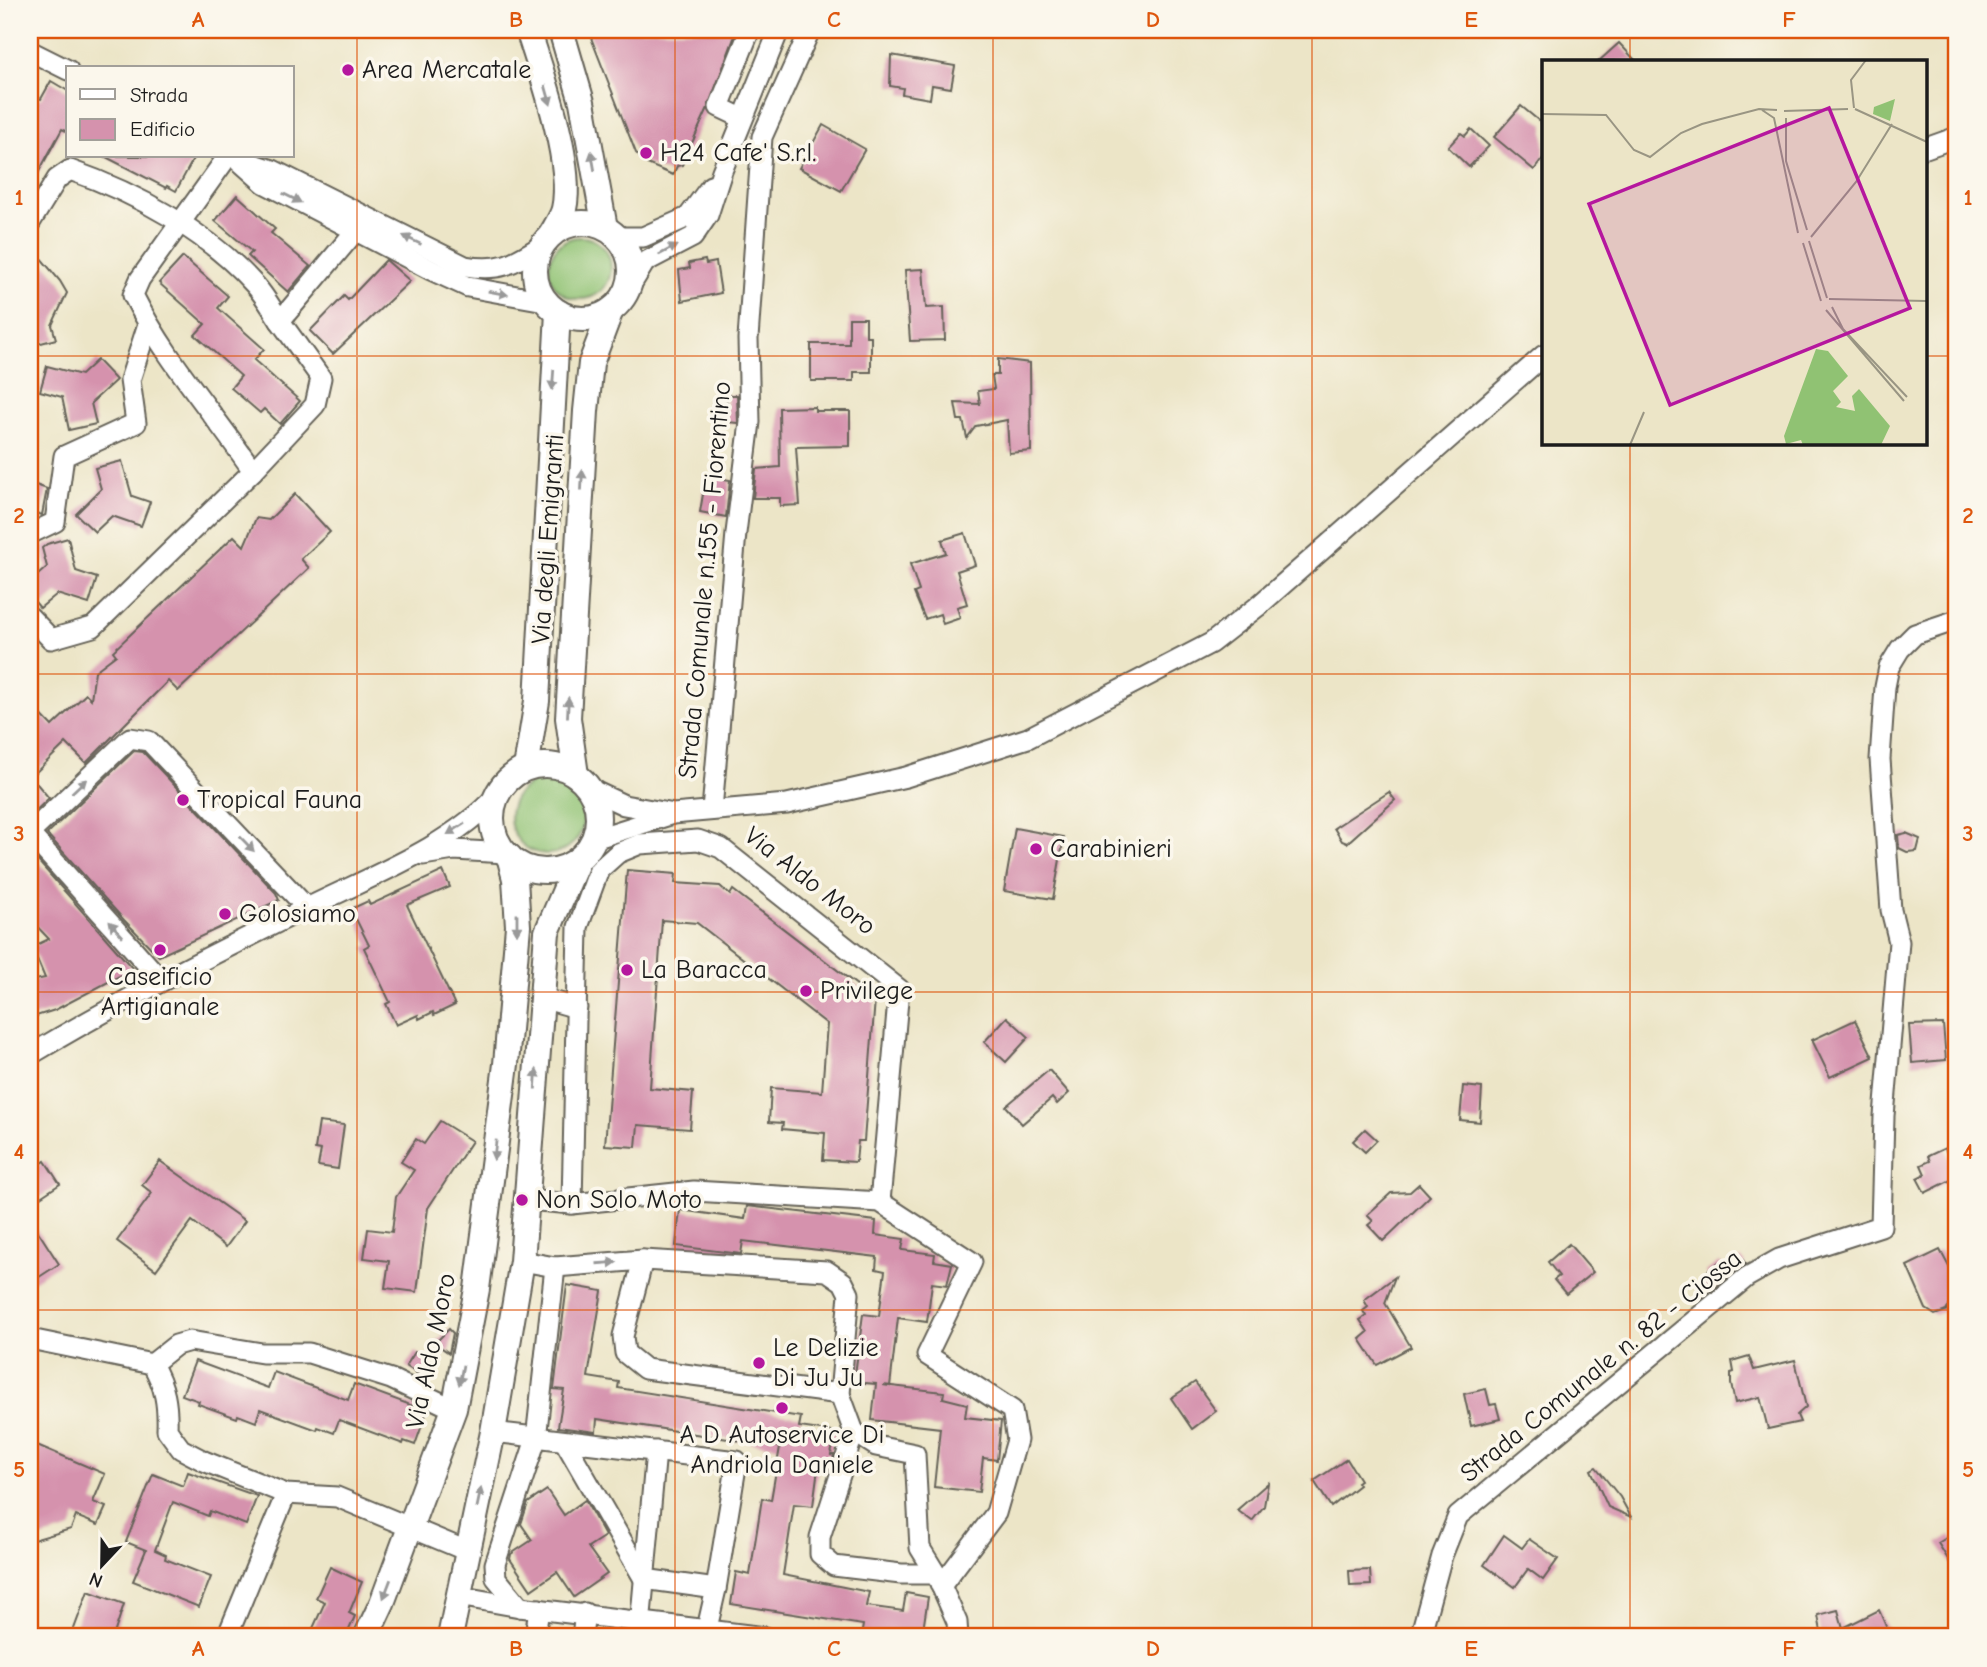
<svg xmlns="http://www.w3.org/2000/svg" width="1987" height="1667" font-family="'Comic Neue',sans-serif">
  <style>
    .green { fill: #90c273; stroke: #566f48; stroke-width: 2 }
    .building { fill: #d592ad }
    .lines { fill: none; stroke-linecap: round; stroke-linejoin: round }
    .minor-casing { stroke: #656258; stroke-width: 23 }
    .major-casing { stroke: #656258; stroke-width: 28 }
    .minor { stroke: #fff; stroke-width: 19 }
    .major { stroke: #fff; stroke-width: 24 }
    .oneway { fill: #999 }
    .grid { fill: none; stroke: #de560d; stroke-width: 2; stroke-opacity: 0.55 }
    .poi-dot { fill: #b5179e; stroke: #fbf7ec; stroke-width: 2.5 }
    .labels { text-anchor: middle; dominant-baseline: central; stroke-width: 7; stroke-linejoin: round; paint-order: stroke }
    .poi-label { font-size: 26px; fill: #1c1c1c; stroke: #fbf7ec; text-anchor: start }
    .street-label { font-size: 26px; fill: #1c1c1c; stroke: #fbf7ec }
    .inset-road { fill: none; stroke: #999583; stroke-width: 2 }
    .view { fill: #b5179e; fill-opacity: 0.15; stroke: #b5179e; stroke-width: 3.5 }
    .inset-edge { fill: none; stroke: #1c1c1c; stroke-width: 3.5 }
    .neatline { fill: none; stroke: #de560d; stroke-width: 2.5 }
    .grid-label { font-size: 23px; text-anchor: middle; font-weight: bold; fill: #de560d }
  </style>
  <rect width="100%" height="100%" fill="#fbf7ec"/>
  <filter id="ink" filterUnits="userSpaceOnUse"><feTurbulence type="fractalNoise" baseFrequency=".0143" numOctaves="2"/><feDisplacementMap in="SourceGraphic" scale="14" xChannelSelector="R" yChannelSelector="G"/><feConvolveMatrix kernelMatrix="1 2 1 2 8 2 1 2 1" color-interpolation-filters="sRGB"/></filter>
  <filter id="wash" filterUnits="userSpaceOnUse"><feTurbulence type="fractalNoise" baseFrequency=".00686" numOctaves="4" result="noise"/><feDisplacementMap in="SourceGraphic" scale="28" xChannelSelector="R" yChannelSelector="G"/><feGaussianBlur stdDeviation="1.57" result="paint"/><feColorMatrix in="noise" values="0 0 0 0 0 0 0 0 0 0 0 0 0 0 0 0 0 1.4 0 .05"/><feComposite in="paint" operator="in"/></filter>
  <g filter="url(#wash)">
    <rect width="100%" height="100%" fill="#ece5c7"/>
    <g class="green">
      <circle cx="580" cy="268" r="31"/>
      <circle cx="547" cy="817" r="37"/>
    </g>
    <g id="blocks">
      <g class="building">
        <polygon points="588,30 737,30 707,110 682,165 677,166 673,175 647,164 636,153"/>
        <polygon points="1619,43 1636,61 1599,61"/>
        <polygon points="891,55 955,66 951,88 932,85 930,99 902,94 903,88 890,86"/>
        <polygon points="51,81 68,91 68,132 62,129 30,188 30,108 36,97 41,99"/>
        <polygon points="1521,106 1544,125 1544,157 1534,170 1494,137"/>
        <polygon points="823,125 865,149 841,191 799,168"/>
        <polygon points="1471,129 1489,146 1469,167 1448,147 1461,133 1465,136"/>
        <polygon points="104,156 195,156 176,191 167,186 166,188"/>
        <polygon points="237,195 275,229 271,233 310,266 288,292 248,256 252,252 215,221"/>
        <polygon points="30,245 60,281 67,293 52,325 56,339 30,346"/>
        <polygon points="183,257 228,296 218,308 264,349 254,360 300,401 280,424 264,409 260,413 231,388 241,376 195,335 205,324 159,283"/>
        <polygon points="386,260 410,281 333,354 310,331 344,296 348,300"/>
        <polygon points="705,260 706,264 716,262 721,293 682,301 679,270 690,268 689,263"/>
        <polygon points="923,269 926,308 944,307 945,340 910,341 905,270"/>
        <polygon points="849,318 866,318 866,336 871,336 871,372 854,372 854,381 811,381 811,344 849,344"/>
        <polygon points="998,359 1030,363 1031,451 1009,453 1007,420 976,426 967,438 963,420 958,420 955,403 980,404 978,391 994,389 992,375 998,375"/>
        <polygon points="97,360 116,380 91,403 96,424 69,430 62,397 40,391 47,366 81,375"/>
        <polygon points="727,395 737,395 738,423 727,422"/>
        <polygon points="815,407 815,411 850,411 850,446 796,447 800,505 780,506 780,498 753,498 756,469 780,467 779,408"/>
        <polygon points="122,461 132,496 150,502 141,526 112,516 95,532 76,514 101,489 95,468"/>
        <polygon points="706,476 730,480 726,517 700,512"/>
        <polygon points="30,483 47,489 42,515 30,511"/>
        <polygon points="295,494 330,532 301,559 309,568 178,691 168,681 86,763 66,743 31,777 49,798 30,816 30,703 52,726 86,694 91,699 95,671 116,655 113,651 234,536 244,546 256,518 269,520"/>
        <polygon points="965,533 975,565 957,571 967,604 957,607 960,618 943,624 940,614 925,619 914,593 919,591 910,564 946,553 942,540"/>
        <polygon points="68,538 76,571 97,578 89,604 57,594 40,608 30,596 30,582 47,567 42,548 47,544"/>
        <polygon points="134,751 143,752 276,893 279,900 159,956 124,920 47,834"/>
        <polygon points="1389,792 1395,800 1347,843 1342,841 1334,828"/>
        <polygon points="1015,828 1064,837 1053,899 1004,891"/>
        <polygon points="1906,833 1920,839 1917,851 1907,852 1899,848 1898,835"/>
        <polygon points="30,852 133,969 55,1010 30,1018 30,981 45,978 32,947 49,939 30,919"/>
        <polygon points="627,870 676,874 675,883 720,886 730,895 733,890 875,999 864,1141 858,1141 856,1162 823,1160 825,1133 782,1129 783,1123 769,1122 771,1088 822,1092 827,1024 697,923 662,920 650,1088 693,1092 690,1129 638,1125 636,1147 605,1145"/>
        <polygon points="443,871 450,887 407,905 455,1005 434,1015 433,1012 419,1019 418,1015 396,1025 386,1004 390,1002 364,948 369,945 351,909 368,901 370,905"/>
        <polygon points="1007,1017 1029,1037 1006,1062 984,1042"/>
        <polygon points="1855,1020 1873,1057 1830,1077 1812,1040"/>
        <polygon points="1943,1024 1946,1060 1912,1063 1909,1025"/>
        <polygon points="1049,1070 1069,1093 1057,1104 1052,1098 1022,1124 1006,1106"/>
        <polygon points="1463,1086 1482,1088 1480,1122 1460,1120"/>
        <polygon points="440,1121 472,1141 428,1208 417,1292 385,1288 389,1261 364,1258 368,1229 392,1232 396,1197 414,1170 401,1162 416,1139 424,1144"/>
        <polygon points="319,1122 344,1125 338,1169 318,1166 321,1150 315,1149"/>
        <polygon points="1365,1129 1377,1140 1365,1152 1353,1141"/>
        <polygon points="1945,1148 1957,1177 1925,1193 1917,1178 1925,1174 1921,1165 1930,1161 1928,1156"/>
        <polygon points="45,1161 60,1184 30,1204 30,1171"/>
        <polygon points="160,1161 245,1221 226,1247 192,1221 156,1270 117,1241 152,1193 142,1185"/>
        <polygon points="1419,1184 1430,1196 1383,1241 1368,1225 1373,1221 1367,1215 1391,1193 1410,1192"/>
        <polygon points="747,1206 876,1221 875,1235 904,1239 902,1250 935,1254 934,1261 952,1264 947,1285 932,1283 927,1322 898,1318 890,1386 883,1385 944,1392 943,1398 967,1404 965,1417 1001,1421 997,1460 983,1458 979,1492 934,1487 940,1428 872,1420 876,1384 854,1382 863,1314 879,1316 885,1271 876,1269 877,1257 743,1241 741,1254 676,1246 680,1210 745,1219"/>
        <polygon points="30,1219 59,1264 30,1283"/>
        <polygon points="1569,1244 1593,1272 1566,1294 1554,1280 1559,1276 1548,1262"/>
        <polygon points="1940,1250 1955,1278 1952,1280 1957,1298 1952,1301 1946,1311 1935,1315 1926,1309 1907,1266"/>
        <polygon points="1741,1258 1746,1264 1703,1297 1699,1290 1711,1281 1706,1272 1719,1262 1726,1270"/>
        <polygon points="1395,1277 1385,1303 1411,1347 1377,1365 1360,1339 1368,1332 1360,1320 1366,1316 1363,1311 1368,1307 1364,1300"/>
        <polygon points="567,1285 602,1291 588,1377 619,1382 618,1388 801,1417 799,1427 835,1432 831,1455 834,1455 829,1470 818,1468 813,1506 794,1504 783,1575 869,1592 866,1606 903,1611 906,1593 928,1597 922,1637 861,1637 863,1625 731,1604 736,1572 750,1575 762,1498 771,1500 780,1447 597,1419 596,1432 558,1427 564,1390 554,1389"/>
        <polygon points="449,1329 453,1333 449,1353 435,1343"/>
        <polygon points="415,1352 431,1361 421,1376 406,1366"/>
        <polygon points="1749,1356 1754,1370 1795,1360 1806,1407 1797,1415 1800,1422 1768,1429 1760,1397 1735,1403 1731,1384 1731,1373 1734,1372 1732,1361"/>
        <polygon points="195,1361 268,1388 274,1372 348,1400 354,1384 427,1411 415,1445 404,1441 403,1444 339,1420 334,1433 318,1427 317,1430 260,1409 256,1422 238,1415 237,1418 198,1404 199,1401 182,1395"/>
        <polygon points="1195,1382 1216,1411 1192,1429 1171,1398"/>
        <polygon points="1486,1389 1490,1405 1496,1404 1500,1419 1471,1426 1464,1394"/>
        <polygon points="30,1442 105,1474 93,1502 106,1507 98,1525 76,1516 71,1529 30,1541"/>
        <polygon points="1347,1459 1360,1480 1357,1482 1359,1485 1331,1507 1314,1481"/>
        <polygon points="1596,1467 1620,1497 1631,1517 1608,1507 1591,1470"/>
        <polygon points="188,1472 257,1496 246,1525 210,1511 208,1516 173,1502 155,1550 166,1555 165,1559 211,1577 199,1607 133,1581 146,1550 126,1542 153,1474 183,1486"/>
        <polygon points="1268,1483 1264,1506 1252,1521 1237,1510"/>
        <polygon points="547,1490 564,1515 585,1500 605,1536 588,1547 607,1574 574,1597 557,1572 531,1590 510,1559 511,1554 532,1540 521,1524 528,1503"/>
        <polygon points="1504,1535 1522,1548 1529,1539 1558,1559 1543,1580 1528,1569 1515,1587 1484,1565"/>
        <polygon points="1951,1535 1957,1544 1957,1574 1938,1543"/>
        <polygon points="330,1567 362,1582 349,1613 355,1616 346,1637 309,1637 325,1602 316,1598"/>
        <polygon points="1370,1570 1371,1585 1350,1586 1349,1571"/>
        <polygon points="88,1591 124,1604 113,1637 71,1637"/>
        <polygon points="1838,1610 1843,1628 1879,1610 1888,1631 1874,1637 1822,1637 1818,1615"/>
      </g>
    </g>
  </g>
  <g filter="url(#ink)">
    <use href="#blocks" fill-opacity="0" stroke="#656258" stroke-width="2"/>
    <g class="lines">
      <defs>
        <g id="minor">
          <polyline points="30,51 68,70"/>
          <polyline points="742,118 719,107 750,30"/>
          <polyline points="1926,148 1957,137"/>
          <polyline points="237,159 264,183 431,270 468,287 545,301"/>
          <path d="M241 160 273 170 465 266C500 272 512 264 541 246"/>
          <path d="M30 223 57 179 70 170C136 193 208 232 255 285 265 296 272 309 280 321"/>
          <polyline points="617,237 643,237 688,217 711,186"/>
          <polyline points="623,298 645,262 693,237 708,215 722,171 779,30"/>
          <polyline points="253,471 315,405 321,378 280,321 363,222"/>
          <polyline points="30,534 55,522 64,456 136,423 130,380 148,324"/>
          <path d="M30 617 51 639 93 627 253 471C213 412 165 359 133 295L140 279 228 156"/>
          <polyline points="590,789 624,805 669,813"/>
          <polyline points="712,810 736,533 750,422 748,339 762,137 810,30"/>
          <polyline points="30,833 130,738 149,741 307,908"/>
          <polyline points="30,834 161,980"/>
          <polyline points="594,839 673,814 787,804 906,777 1028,738 1211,643 1257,607 1544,355"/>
          <polyline points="423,855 454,850 506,853"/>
          <polyline points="542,998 577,1008"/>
          <path d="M30 1055C120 1001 213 954 307 908 371 876 449 848 498 794"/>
          <polyline points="527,1200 572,1204 694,1191 880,1202 972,1262 927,1355 1012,1410 1017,1440 996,1513 941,1586"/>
          <polyline points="572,1204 578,927 599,870 618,853 640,844 698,840 721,848 899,989 880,1202"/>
          <polyline points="643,1260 623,1336 625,1353 645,1369 840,1394"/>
          <polyline points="522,1261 555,1267 643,1260 827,1271 843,1282 849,1294 840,1394 854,1432"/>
          <polyline points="30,1339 152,1364 176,1345 190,1341 262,1353 309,1353 391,1379 454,1409"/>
          <path d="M152 1364C165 1386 168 1405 167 1430L181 1449 204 1461 286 1494 337 1497 467 1551"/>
          <polyline points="493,1432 737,1461 716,1589 705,1637"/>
          <polyline points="854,1432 876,1446 915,1454 920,1548 936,1574 957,1622 958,1637"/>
          <polyline points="854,1432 820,1537 820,1554 834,1566 901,1574 936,1574"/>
          <polyline points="565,1442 644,1579 716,1589"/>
          <polyline points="458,1596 520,1607 765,1637"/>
          <polyline points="520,1607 496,1578 495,1564 536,1439 555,1267"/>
          <polyline points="227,1637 286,1494"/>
          <polyline points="535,1637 539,1609"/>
          <polyline points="582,1637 585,1613"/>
          <polyline points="639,1637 656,1451"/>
          <polyline points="1420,1637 1442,1556 1458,1516 1747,1277 1779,1259 1881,1226 1884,1116 1899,942 1891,910 1880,759 1885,687 1889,667 1900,649 1915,634 1957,620"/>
        </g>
        <g id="major">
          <path d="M528 30C542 73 574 165 564 209 562 217 556 226 552 233"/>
          <polyline points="561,30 582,102 605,228"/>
          <circle cx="583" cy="271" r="48"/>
          <circle cx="545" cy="818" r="53"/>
          <polyline points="526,768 537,701 558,312"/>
          <polyline points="576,775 568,718 586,411 591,363 611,310"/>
          <polyline points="366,1637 382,1603 454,1409 477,1289 506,1064 518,926 515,879 509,856"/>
          <polyline points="450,1637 493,1432 522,1261 547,932 578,860"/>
        </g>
      </defs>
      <use href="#minor" class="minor-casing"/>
      <use href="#major" class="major-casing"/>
      <use href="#minor" class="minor"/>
      <use href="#major" class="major"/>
    </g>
    <defs><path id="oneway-solid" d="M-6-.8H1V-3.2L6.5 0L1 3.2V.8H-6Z" transform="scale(1.75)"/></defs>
    <g class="oneway">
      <use href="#oneway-solid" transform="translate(548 95) rotate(74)"/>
      <use href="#oneway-solid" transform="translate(593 161) rotate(-100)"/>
      <use href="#oneway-solid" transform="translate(292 198) rotate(27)"/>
      <use href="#oneway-solid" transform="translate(412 240) rotate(-154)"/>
      <use href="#oneway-solid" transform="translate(668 250) rotate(-28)"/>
      <use href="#oneway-solid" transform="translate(498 293) rotate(10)"/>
      <use href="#oneway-solid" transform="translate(553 380) rotate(94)"/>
      <use href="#oneway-solid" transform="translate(582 480) rotate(-87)"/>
      <use href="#oneway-solid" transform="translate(568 707) rotate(-87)"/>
      <use href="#oneway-solid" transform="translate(79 786) rotate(-43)"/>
      <use href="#oneway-solid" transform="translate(456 829) rotate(148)"/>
      <use href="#oneway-solid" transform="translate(247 844) rotate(46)"/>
      <use href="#oneway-solid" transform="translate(517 924) rotate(90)"/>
      <use href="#oneway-solid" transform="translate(116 929) rotate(-132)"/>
      <use href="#oneway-solid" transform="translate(536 1079) rotate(-86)"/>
      <use href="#oneway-solid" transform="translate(495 1150) rotate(97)"/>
      <use href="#oneway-solid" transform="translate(607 1263) rotate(-4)"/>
      <use href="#oneway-solid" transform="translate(461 1375) rotate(101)"/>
      <use href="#oneway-solid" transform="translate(479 1498) rotate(-78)"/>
      <use href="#oneway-solid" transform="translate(387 1589) rotate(111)"/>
    </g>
  </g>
  <path class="grid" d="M357 30V1637M675 30V1637M993 30V1637M1312 30V1637M1630 30V61M30 356H1544M1926 356H1957M1630 443V1637M30 674H1957M30 992H1957M30 1310H1957"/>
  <g class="poi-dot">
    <circle cx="348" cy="70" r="7"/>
    <circle cx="646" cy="153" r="7"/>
    <circle cx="183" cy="800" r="7"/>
    <circle cx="1036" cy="849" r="7"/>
    <circle cx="225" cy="914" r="7"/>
    <circle cx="160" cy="950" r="7"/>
    <circle cx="627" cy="970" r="7"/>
    <circle cx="806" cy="991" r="7"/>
    <circle cx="522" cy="1200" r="7"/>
    <circle cx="759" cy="1363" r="7"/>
    <circle cx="782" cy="1408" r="7"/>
  </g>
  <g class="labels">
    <g class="poi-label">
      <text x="362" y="70">Area Mercatale</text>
      <text x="660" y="153">H24 Cafe' S.r.l.</text>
      <text x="197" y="800">Tropical Fauna</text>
      <text x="1050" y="849">Carabinieri</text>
      <text x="239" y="914">Golosiamo</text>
      <text x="641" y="970">La Baracca</text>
      <text x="160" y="977" text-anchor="middle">Caseificio<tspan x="160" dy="30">Artigianale</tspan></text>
      <text x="820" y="991">Privilege</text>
      <text x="536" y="1200">Non Solo Moto</text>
      <text x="773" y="1348">Le Delizie<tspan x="773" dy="30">Di Ju Ju</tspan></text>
      <text x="782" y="1435" text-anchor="middle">A D Autoservice Di<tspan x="782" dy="30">Andriola Daniele</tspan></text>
    </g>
    <g class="street-label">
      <text transform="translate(548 539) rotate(-86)">Via degli Emigranti</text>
      <text transform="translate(705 580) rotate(-85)">Strada Comunale n.155 - Fiorentino</text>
      <text transform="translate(810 881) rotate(38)">Via Aldo Moro</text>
      <text transform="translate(431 1351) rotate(-78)">Via Aldo Moro</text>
      <text transform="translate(1601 1366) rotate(-39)">Strada Comunale n. 82 - Ciossa</text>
    </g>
  </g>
  <g transform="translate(1542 60)">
    <rect width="385" height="385" fill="#ece5c7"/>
    <path d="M353 39 348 61 331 54 332 47ZM274 289 286 291 306 316 291 331 299 342 294 347 313 351 310 336 317 329 348 366 339 385H261L259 380 244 384 242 376Z" fill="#90c273"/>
    <path class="inset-road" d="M312 48 309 20 324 0M313 49 385 82M220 50 232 58 256 173M242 51 306 49M0 54 64 55 92 90 108 97 139 73 160 64 217 49 235 50M244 58V101L265 170M269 177 314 122 350 64M267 181 285 238M261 183 279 241M287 239 385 241M290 247 301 269 365 337M284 250 362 341M88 385 102 352"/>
    <path class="view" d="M287 48 368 248 128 345 47 144Z"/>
    <rect width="385" height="385" class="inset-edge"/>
  </g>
  <rect width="1987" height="1667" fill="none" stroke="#fbf7ec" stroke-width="77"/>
  <rect x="66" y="66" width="228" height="91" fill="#fbf7ec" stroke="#a29f99" stroke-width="2"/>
  <rect x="80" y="89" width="35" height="10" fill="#ffffff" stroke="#a29f99" stroke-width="2"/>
  <text x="130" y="102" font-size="21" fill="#1c1c1c">Strada</text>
  <rect x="80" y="119" width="35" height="21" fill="#d592ad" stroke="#a29f99" stroke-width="2"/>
  <text x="130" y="136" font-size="21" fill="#1c1c1c">Edificio</text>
  <g transform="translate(102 1565) rotate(202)" stroke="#fbf7ec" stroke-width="5" paint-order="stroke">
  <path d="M0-5L12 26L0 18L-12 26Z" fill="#1c1c1c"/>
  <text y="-10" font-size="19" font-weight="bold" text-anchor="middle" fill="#1c1c1c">N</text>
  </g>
  <rect x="38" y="38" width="1910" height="1590" class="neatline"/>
  <g class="grid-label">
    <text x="198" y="27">A</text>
    <text x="516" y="27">B</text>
    <text x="834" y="27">C</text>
    <text x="1153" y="27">D</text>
    <text x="1471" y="27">E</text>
    <text x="1789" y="27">F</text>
    <text x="19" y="205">1</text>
    <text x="1968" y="205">1</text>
    <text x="19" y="523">2</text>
    <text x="1968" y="523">2</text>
    <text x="19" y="841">3</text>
    <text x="1968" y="841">3</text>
    <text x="19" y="1159">4</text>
    <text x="1968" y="1159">4</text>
    <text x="19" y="1477">5</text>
    <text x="1968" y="1477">5</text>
    <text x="198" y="1656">A</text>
    <text x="516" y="1656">B</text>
    <text x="834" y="1656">C</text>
    <text x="1153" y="1656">D</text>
    <text x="1471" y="1656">E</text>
    <text x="1789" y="1656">F</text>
  </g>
</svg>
